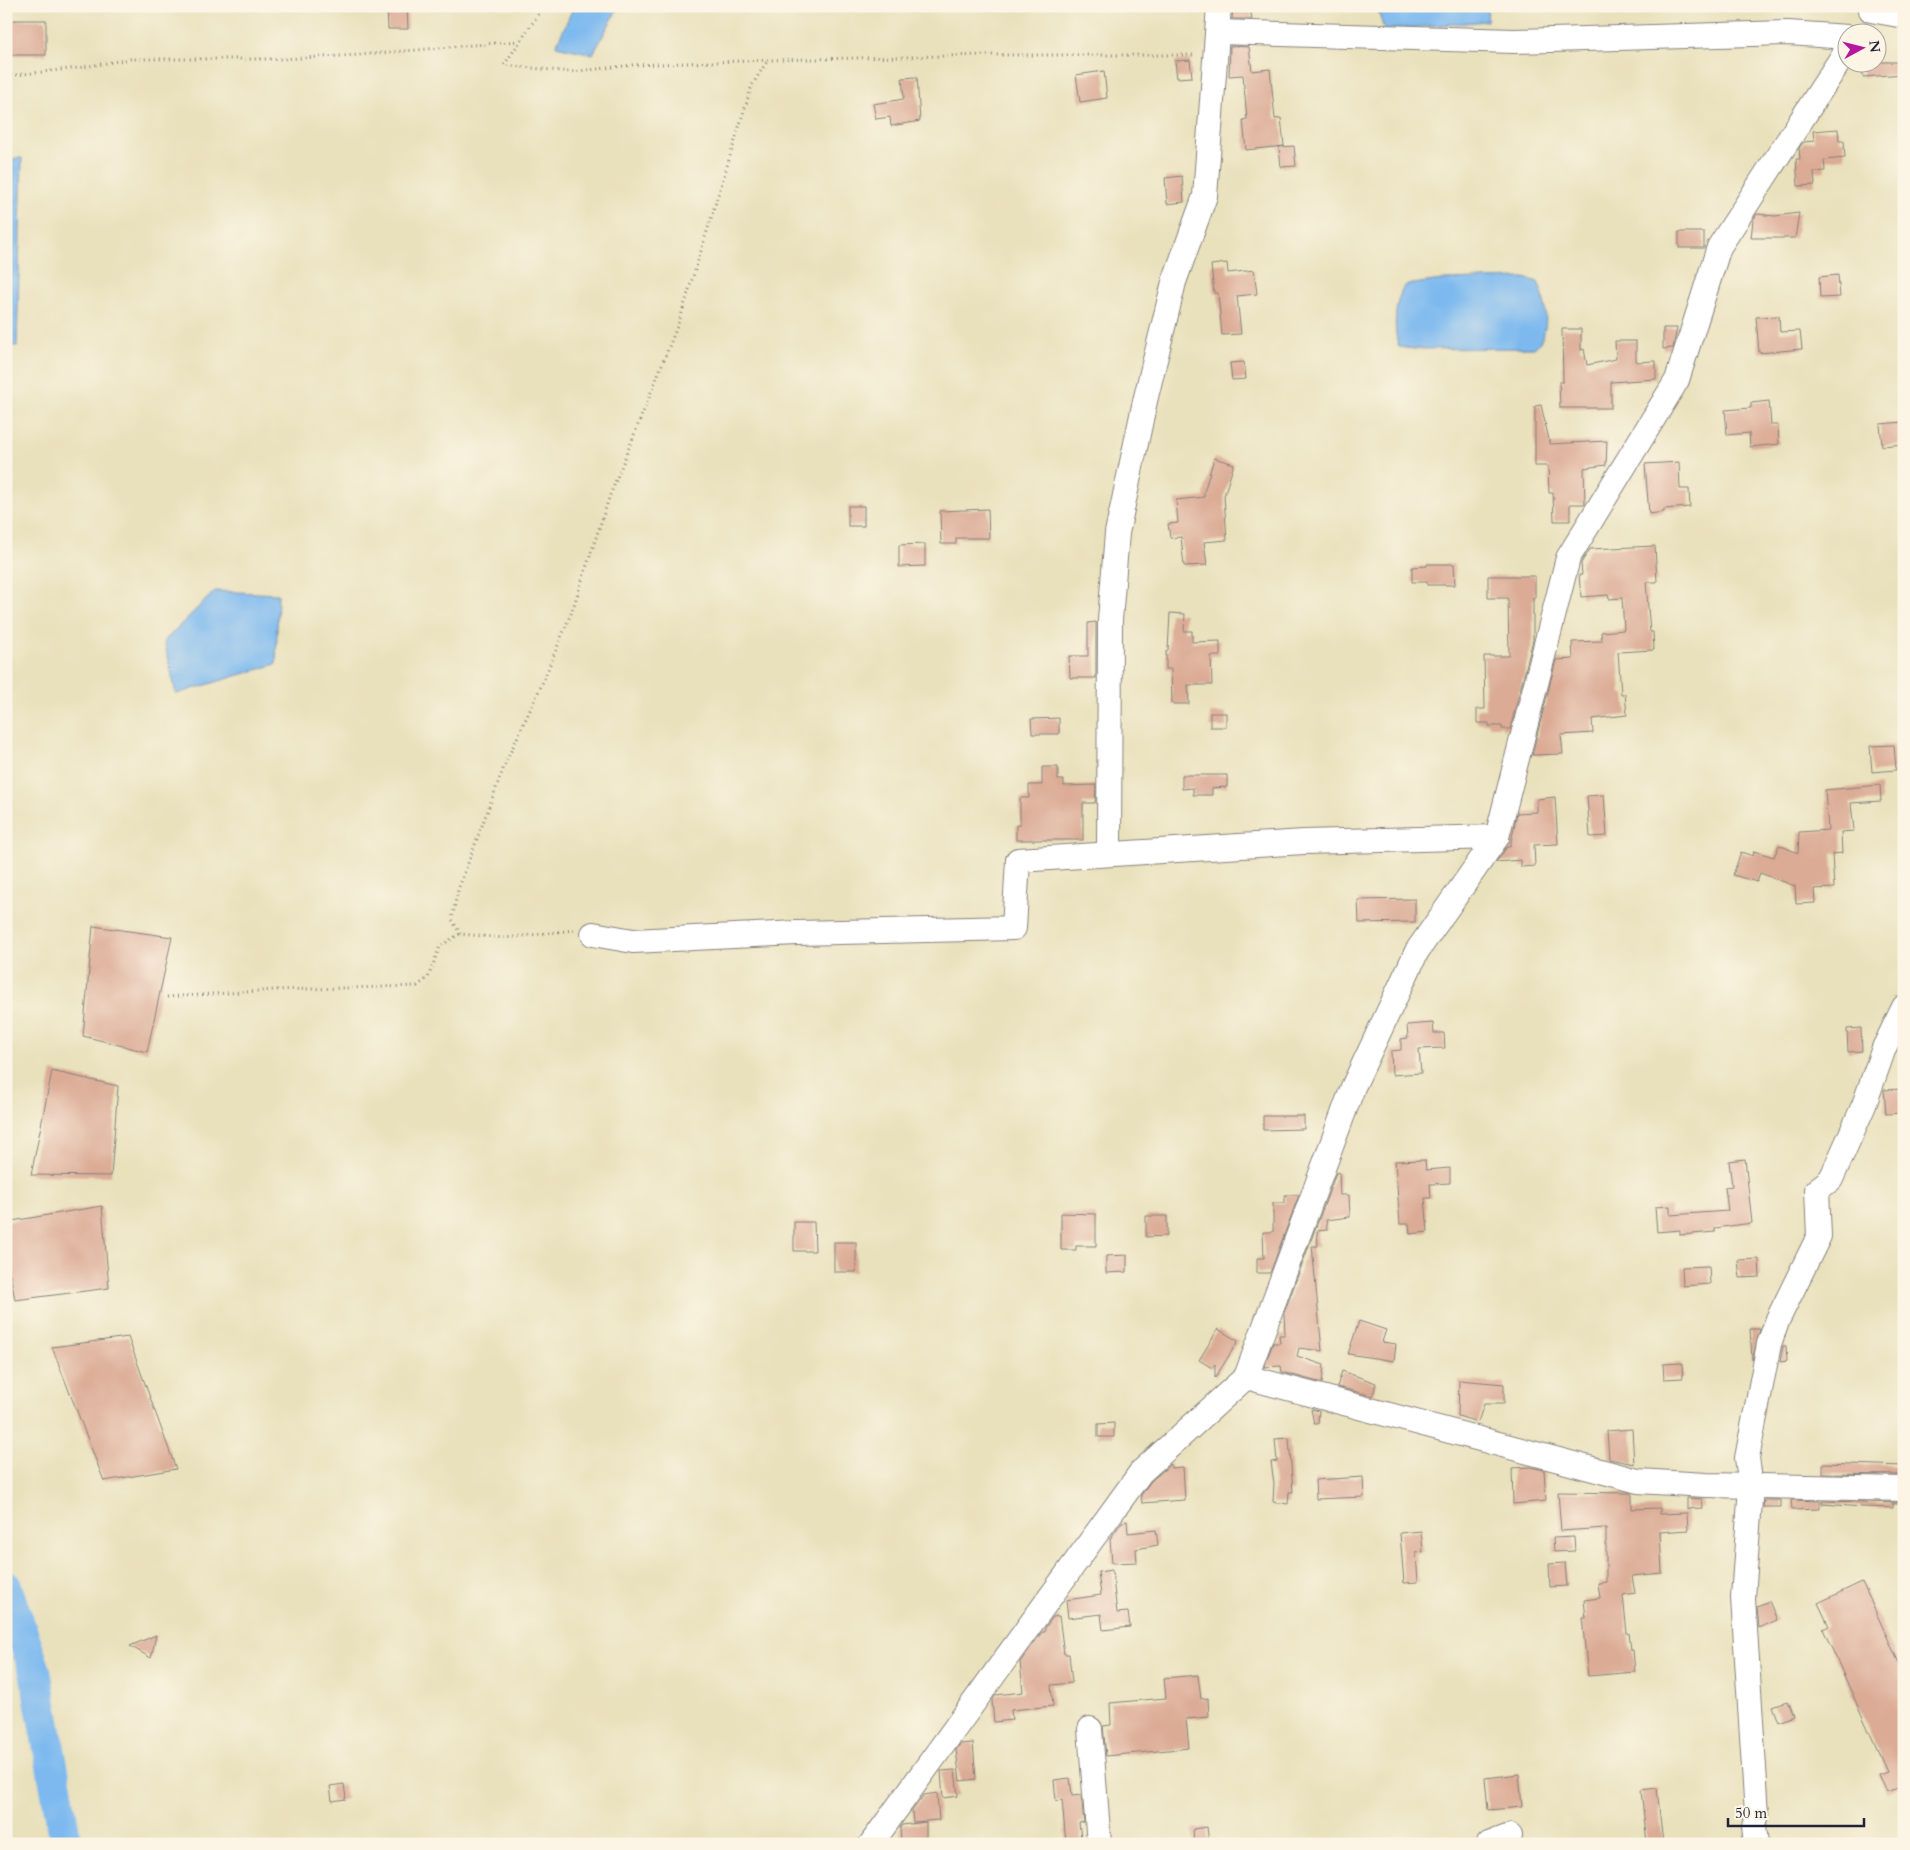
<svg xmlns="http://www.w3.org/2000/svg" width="1910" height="1850" font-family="Cardo,serif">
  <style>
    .water { fill: #7db9ef; stroke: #506e95 }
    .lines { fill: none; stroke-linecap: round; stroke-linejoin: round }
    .river { stroke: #7db9ef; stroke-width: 32 }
    .building { fill: #dbab95 }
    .minor-casing { stroke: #86827c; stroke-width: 26 }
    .path { stroke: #86827c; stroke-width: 3; stroke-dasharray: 1 4; stroke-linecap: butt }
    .minor { stroke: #fff; stroke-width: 24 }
  </style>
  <rect width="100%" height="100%" fill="#fcf5e5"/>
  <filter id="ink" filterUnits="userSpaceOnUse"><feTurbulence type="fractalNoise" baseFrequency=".02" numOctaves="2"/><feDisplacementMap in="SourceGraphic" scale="10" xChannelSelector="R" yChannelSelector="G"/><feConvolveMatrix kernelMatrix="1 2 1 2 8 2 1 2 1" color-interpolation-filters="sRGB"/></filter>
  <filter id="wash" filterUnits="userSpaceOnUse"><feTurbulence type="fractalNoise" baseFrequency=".0096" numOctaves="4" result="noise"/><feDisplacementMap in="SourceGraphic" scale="20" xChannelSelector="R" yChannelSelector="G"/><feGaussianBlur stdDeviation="1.12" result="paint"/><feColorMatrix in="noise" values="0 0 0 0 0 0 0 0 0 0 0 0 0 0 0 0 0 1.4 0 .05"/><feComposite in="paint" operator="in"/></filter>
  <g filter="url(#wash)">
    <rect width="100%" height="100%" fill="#e9e1bc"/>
    <g class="water">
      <polygon points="574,6 619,6 593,54 556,46"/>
      <polygon points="1377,6 1488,6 1487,21 1384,30"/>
      <polygon points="22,158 17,346 6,346 6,159"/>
      <path d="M1524 278 1538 282C1546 299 1552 335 1534 348L1414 349 1399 347C1393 332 1394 297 1406 285L1442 280Z"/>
      <polygon points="215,591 278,594 276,664 176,694 164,641"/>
    </g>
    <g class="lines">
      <polyline class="river" points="6,1587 35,1671 66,1844"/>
    </g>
    <g id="blocks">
      <g class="building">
        <polygon points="387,6 407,6 408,29 388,29"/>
        <polygon points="1233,6 1250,7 1252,19 1232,19"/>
        <rect x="8" y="20" width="38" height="35"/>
        <polygon points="1230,46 1249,47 1252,71 1270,69 1275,119 1281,118 1284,146 1246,150 1243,120 1247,119 1243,75 1229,76"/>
        <polygon points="1190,60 1192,77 1177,78 1175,61"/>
        <polygon points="1862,62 1904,62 1904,74 1863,77"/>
        <polygon points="1104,71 1107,98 1080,102 1076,75"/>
        <polygon points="917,77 920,121 891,126 890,117 876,119 873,104 904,99 902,78"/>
        <polygon points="1838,129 1839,141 1844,141 1845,158 1824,160 1825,171 1814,172 1815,185 1798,186 1796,159 1800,159 1799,148 1804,142 1814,141 1813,131"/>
        <polygon points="1294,146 1296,166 1281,167 1279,147"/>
        <polygon points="1182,176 1184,202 1167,204 1165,178"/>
        <polygon points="1799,213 1795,238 1751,238 1753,220 1757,214 1775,216"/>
        <rect x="1679" y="232" width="25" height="16"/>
        <polygon points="1227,263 1228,273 1254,270 1257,294 1237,296 1241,334 1222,335 1218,293 1214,293 1211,265"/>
        <polygon points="1838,275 1840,297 1820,298 1819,277"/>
        <polygon points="1779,316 1780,332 1800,331 1802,349 1759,353 1756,317"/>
        <polygon points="1663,328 1677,328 1673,348 1663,349"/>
        <polygon points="1562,329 1581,329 1581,350 1584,349 1587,365 1616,359 1615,341 1636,341 1636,362 1656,361 1656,379 1611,382 1611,408 1560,408 1559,382 1563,382"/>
        <polygon points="1244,362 1246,379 1232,380 1230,363"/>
        <polygon points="1769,401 1771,425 1778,425 1779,444 1750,447 1749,433 1727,435 1725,410 1751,408 1751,403"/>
        <polygon points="1541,405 1550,444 1607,441 1606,465 1584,468 1585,504 1570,504 1570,521 1554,521 1553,493 1549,493 1548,466 1535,466 1535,406"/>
        <polygon points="1904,422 1904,444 1882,446 1880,424"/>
        <polygon points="1214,458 1234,464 1224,496 1227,540 1204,542 1207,565 1184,566 1181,537 1170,538 1168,524 1178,523 1176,500 1204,497 1204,492"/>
        <polygon points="1679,462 1680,489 1689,489 1690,507 1664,509 1664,512 1649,514 1645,464"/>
        <rect x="848" y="506" width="16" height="20"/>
        <polygon points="988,509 989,538 956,538 956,544 941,544 940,511"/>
        <polygon points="925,544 925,566 899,567 899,545"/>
        <polygon points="1655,546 1657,582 1646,582 1650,632 1653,632 1654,650 1618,652 1621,694 1625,694 1627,715 1592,719 1593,733 1561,735 1563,754 1532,755 1556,660 1573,659 1572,642 1602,641 1601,632 1624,630 1622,598 1609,599 1608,595 1581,597 1579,575 1582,575 1581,563 1590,549"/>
        <polygon points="1427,564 1454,564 1455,585 1427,585 1427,582 1412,582 1412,567 1427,566"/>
        <polygon points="1488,576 1535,576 1535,598 1533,598 1533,640 1510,729 1502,729 1502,726 1489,726 1489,723 1477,723 1477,709 1485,709 1484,656 1509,656 1508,598 1488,598"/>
        <polygon points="1170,613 1185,614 1184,631 1192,631 1192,642 1220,641 1220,656 1211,656 1212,685 1188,685 1189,704 1172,704 1171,669 1166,669 1166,651 1168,650"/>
        <polygon points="1096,622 1096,678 1070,678 1069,656 1088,656 1088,623"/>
        <rect x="1210" y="713" width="16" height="14"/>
        <polygon points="1059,718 1059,734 1032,734 1031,719"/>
        <polygon points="1894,745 1896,770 1872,772 1870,746"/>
        <polygon points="1042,767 1058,767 1058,780 1064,780 1064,786 1096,785 1095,803 1083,803 1083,840 1016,840 1016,825 1020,825 1020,798 1029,798 1029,785 1042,785"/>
        <polygon points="1182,775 1227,775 1227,787 1212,788 1212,795 1193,795 1193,788 1182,789"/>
        <polygon points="1880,785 1881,801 1851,803 1854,831 1841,832 1842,853 1832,854 1834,888 1814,889 1815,903 1796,904 1795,886 1760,873 1757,882 1733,875 1741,852 1753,856 1754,851 1774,857 1779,845 1798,853 1799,832 1828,830 1825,790"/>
        <polygon points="1604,795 1607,836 1590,837 1587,796"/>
        <polygon points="1555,797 1558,844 1534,845 1535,866 1521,867 1521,860 1496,862 1507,847 1510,847 1517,813 1537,812 1537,799"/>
        <polygon points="1415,899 1415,922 1359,923 1358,900"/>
        <polygon points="93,926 172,937 147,1052 83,1036"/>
        <polygon points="1433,1023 1434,1033 1444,1033 1445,1048 1419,1049 1421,1073 1392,1075 1391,1051 1401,1050 1401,1039 1408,1038 1407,1025"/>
        <polygon points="1861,1028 1862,1051 1848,1052 1847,1029"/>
        <polygon points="52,1071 118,1086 111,1176 31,1175"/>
        <polygon points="1902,1089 1903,1113 1886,1114 1884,1090"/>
        <polygon points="1263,1116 1304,1116 1304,1129 1263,1130"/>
        <polygon points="1745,1159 1752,1223 1715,1228 1715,1232 1680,1235 1680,1230 1657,1232 1655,1207 1670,1206 1670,1215 1728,1211 1725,1187 1732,1186 1729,1161"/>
        <polygon points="1425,1160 1426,1170 1450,1168 1450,1183 1430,1184 1431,1198 1425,1198 1428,1232 1410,1234 1409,1224 1400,1224 1395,1161"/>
        <polygon points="1339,1172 1340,1195 1349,1195 1350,1217 1326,1220 1327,1230 1317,1231 1318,1246 1312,1246 1322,1351 1299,1348 1297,1356 1324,1365 1322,1383 1282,1372 1281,1366 1264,1367 1273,1343 1280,1343 1279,1335 1285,1335 1284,1313 1336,1173"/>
        <polygon points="1285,1195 1299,1195 1270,1273 1257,1273 1257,1258 1264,1258 1263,1232 1273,1232 1273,1203 1285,1203"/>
        <polygon points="102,1206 109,1288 15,1300 6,1254 6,1222"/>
        <polygon points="1061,1213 1096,1214 1096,1246 1076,1246 1076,1250 1061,1250"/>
        <polygon points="1146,1216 1167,1216 1167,1236 1146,1237"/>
        <polygon points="794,1222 814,1222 815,1251 794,1251"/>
        <rect x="834" y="1242" width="22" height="30"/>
        <polygon points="1127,1255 1127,1272 1106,1273 1106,1256"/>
        <polygon points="1759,1259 1760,1277 1740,1278 1738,1260"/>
        <polygon points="1709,1266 1710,1284 1683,1286 1682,1267"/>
        <polygon points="1359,1321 1386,1330 1382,1342 1396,1344 1394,1361 1348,1354"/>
        <polygon points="1218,1329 1238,1341 1215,1378 1215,1364 1212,1368 1199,1360"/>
        <polygon points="1750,1329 1760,1329 1752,1360"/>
        <polygon points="128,1337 176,1469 104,1481 52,1347"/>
        <polygon points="1783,1346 1786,1346 1787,1361 1780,1362"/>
        <polygon points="1682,1363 1683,1378 1664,1379 1663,1364"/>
        <polygon points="1342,1371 1376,1383 1373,1396 1337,1387"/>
        <polygon points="1459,1380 1504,1384 1504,1404 1484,1404 1478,1422 1458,1416"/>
        <polygon points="1311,1409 1319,1411 1318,1424 1314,1424"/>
        <polygon points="1114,1423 1114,1437 1098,1437 1098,1424"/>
        <polygon points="1632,1429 1634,1464 1609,1459 1607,1431"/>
        <polygon points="1289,1438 1293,1492 1289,1492 1288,1504 1273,1502 1274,1484 1271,1462 1277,1461 1275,1439"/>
        <polygon points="1823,1463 1904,1466 1904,1475 1823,1474"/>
        <polygon points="1171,1464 1171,1468 1183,1467 1185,1500 1142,1503 1141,1495 1151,1481"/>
        <polygon points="1530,1467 1544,1470 1546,1501 1513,1504 1512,1468"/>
        <polygon points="1363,1477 1364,1497 1316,1499 1315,1480"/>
        <polygon points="1558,1492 1629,1493 1632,1494 1632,1509 1660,1508 1660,1514 1687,1513 1688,1530 1660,1532 1662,1573 1632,1576 1635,1593 1623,1595 1627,1633 1629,1633 1631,1650 1633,1650 1635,1672 1588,1676 1582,1618 1586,1618 1584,1600 1600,1598 1598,1583 1606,1582 1606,1528 1561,1531"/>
        <polygon points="1687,1498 1702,1499 1703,1508 1687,1509"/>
        <polygon points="1764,1500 1781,1500 1781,1507 1763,1507"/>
        <polygon points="1791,1500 1820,1501 1820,1509 1792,1510"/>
        <polygon points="1822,1501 1904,1503 1904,1504 1893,1504 1893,1508 1862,1507 1822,1504"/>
        <polygon points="1127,1521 1128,1533 1156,1530 1158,1545 1136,1549 1137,1562 1112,1563 1110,1539 1122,1522"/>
        <polygon points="1421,1531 1423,1552 1416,1553 1418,1582 1404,1583 1400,1533"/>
        <polygon points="1574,1537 1575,1551 1554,1552 1553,1538"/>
        <polygon points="1565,1563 1567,1586 1550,1587 1549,1564"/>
        <polygon points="1112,1570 1117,1613 1128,1612 1130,1627 1103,1630 1101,1614 1068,1618 1066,1600 1101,1595 1098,1572"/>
        <polygon points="1862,1582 1904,1674 1904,1786 1887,1793 1879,1774 1887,1771 1823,1629 1829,1626 1818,1603"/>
        <polygon points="1769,1601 1777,1620 1759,1628 1757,1606"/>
        <polygon points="1059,1616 1064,1654 1069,1654 1072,1683 1051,1685 1053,1706 1011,1710 1012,1720 994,1722 992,1701 996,1695 1023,1692 1020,1662 1042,1632 1045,1632 1045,1628 1053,1617"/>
        <polygon points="156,1635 151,1658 130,1646"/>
        <polygon points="1198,1675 1201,1699 1208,1698 1209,1717 1186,1719 1189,1748 1106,1756 1103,1726 1111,1725 1110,1703 1166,1698 1164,1678"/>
        <polygon points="1787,1701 1793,1716 1779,1722 1773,1706"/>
        <polygon points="973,1743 976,1779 960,1781 956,1750 960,1744"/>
        <polygon points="955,1770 958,1796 943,1798 941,1771"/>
        <polygon points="1519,1774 1522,1807 1488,1810 1485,1778"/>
        <polygon points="1070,1778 1072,1796 1081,1795 1084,1822 1079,1823 1082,1844 1066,1844 1062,1800 1056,1801 1054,1780"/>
        <polygon points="344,1784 346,1799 332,1801 330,1786"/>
        <polygon points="1657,1788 1663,1844 1647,1844 1641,1790"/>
        <polygon points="937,1793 939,1820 913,1822 912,1811 924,1795"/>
        <polygon points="926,1822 926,1839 901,1841 900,1828 902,1825"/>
        <polygon points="1207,1827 1209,1844 1194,1844 1193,1829"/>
      </g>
    </g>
  </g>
  <g filter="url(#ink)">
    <use href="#blocks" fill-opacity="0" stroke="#86827c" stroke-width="1"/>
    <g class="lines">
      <defs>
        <g id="minor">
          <polyline points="1871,10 1904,16"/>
          <polyline points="1218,32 1514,41 1788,33 1848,37"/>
          <polyline points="1109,853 1110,620 1117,533 1145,401 1174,282 1205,196 1219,6"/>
          <polyline points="593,934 633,941 797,933 1014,928 1018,860 1304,842 1497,837"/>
          <polyline points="1246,1377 1638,1481 1706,1485 1904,1489"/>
          <polyline points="1090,1729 1099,1844"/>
          <polyline points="871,1844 1141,1472 1246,1377 1353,1087 1417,951 1497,837 1568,558 1677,380 1719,247 1848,48"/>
          <polyline points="1489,1844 1510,1836"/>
          <polyline points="1756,1844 1754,1826 1757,1814 1743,1598 1751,1486 1747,1458 1769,1344 1778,1319 1819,1236 1817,1190 1831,1179 1864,1105 1884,1048 1904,1007"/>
        </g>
      </defs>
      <use href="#minor" class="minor-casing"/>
      <g class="path">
        <polyline points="544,6 504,65 570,72 633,65 768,60 988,55 1196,55"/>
        <polyline points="6,76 78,68 130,59 281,59 359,55 519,41"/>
        <polyline points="460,934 452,919 458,890 505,764 542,684 572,611 609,498 680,319 752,85 768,60"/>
        <polyline points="167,997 274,990 417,986 428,978 440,946 460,934 505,938 574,930"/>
      </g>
      <use href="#minor" class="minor"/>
    </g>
  </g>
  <rect width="1910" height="1850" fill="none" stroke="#fcf5e5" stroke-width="25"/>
  <g transform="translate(1862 48) rotate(83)"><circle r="24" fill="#fcf5e5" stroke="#a5a1a1"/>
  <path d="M0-4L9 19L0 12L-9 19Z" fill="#b5179e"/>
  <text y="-8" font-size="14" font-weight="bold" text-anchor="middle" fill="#22223b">N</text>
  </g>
  <path d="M1728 1818v8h136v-8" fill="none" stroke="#22223b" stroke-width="2.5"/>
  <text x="1735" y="1818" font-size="15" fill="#22223b" stroke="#fcf5e5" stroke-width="4" paint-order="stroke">50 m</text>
</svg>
